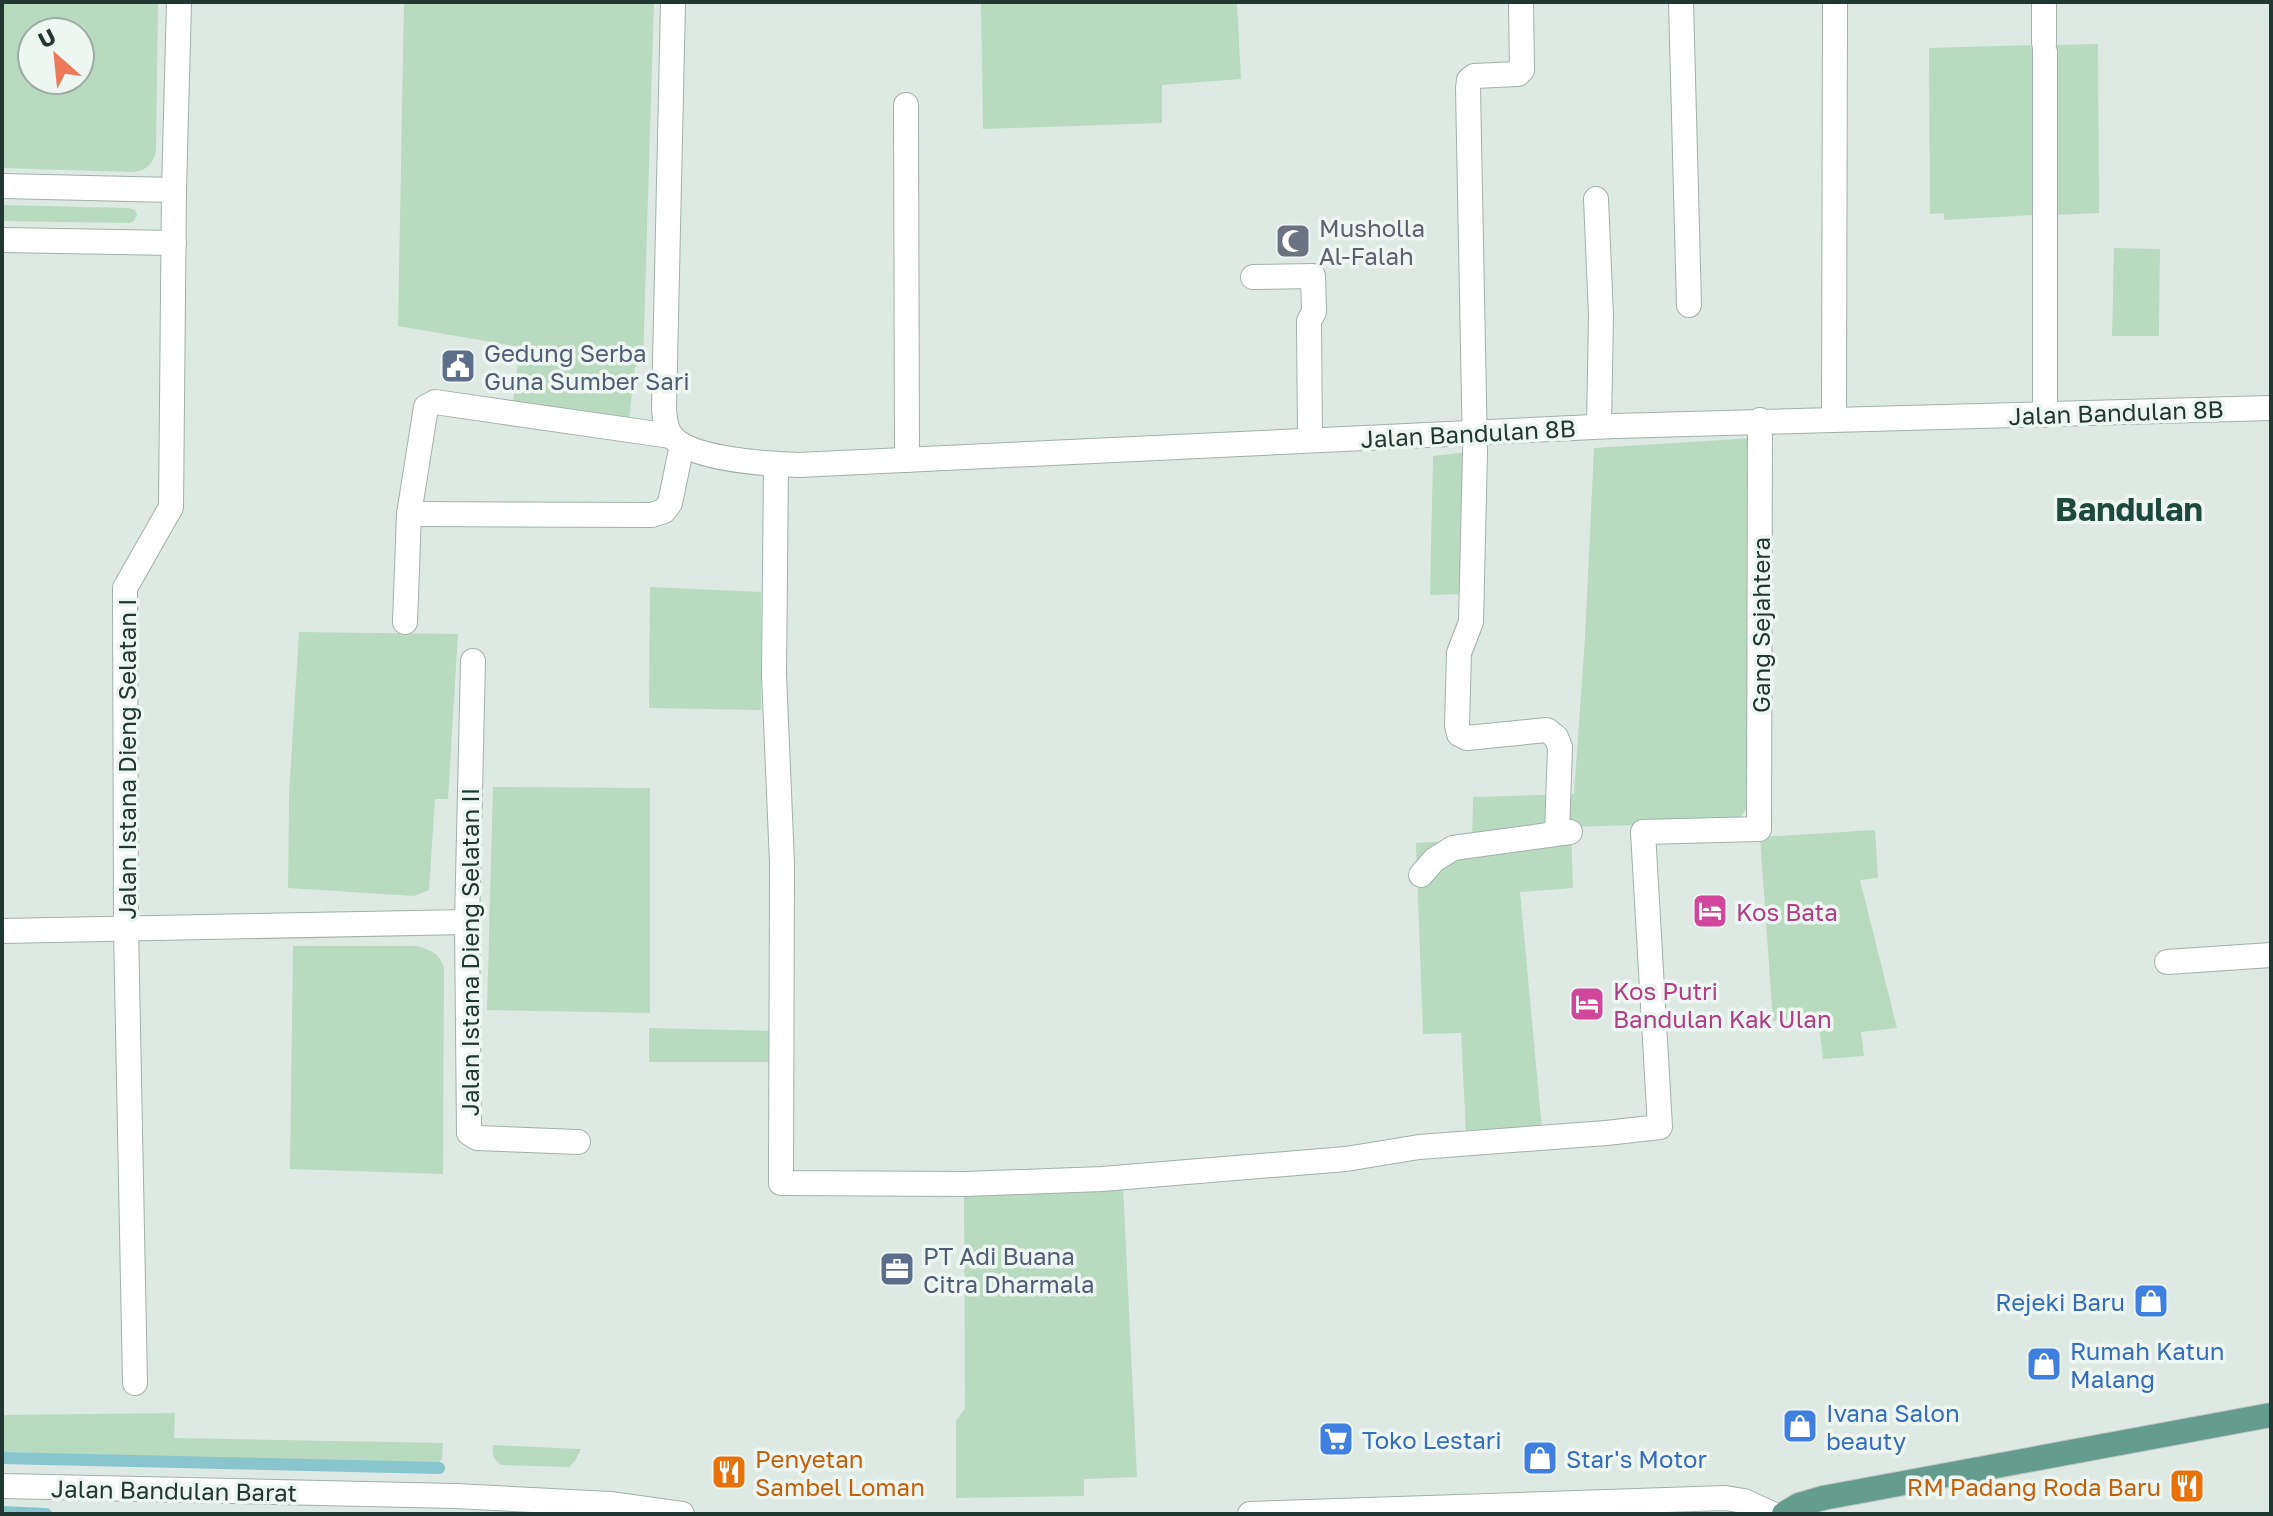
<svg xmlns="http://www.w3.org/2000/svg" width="2273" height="1516" font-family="'Golos Text',sans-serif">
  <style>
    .green { fill: #b8dac0; fill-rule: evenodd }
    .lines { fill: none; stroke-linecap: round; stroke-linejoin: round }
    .stream { stroke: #88c5cd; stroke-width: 12 }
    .minor-casing { stroke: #a1b0ab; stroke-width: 26 }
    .major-casing { stroke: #bcc3c1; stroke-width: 26 }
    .minor { stroke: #fff; stroke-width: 24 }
    .major { stroke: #649d8d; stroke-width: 24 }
    .labels { text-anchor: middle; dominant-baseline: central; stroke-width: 7; stroke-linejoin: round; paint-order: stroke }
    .worship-label { font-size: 24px; fill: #5b616d; stroke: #eef6f2; text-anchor: start }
    .service-label { font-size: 24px; fill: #4e5e75; stroke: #eef6f2; text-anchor: start }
    .street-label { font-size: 24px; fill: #203831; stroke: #eef6f2 }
    .hotel-label { font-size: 24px; fill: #b23c85; stroke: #eef6f2; text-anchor: start }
    .shop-label { font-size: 24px; fill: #366cbe; stroke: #eef6f2; text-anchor: start }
    .food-label { font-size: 24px; fill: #c56008; stroke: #eef6f2; text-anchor: start }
    .district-label { font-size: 32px; font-weight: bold; fill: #1e493d; stroke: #eef6f2 }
  </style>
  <rect width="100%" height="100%" fill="#dee9e4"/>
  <g class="green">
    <path d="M2 2H158L156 150C154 163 147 171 133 172L2 168ZM32 32H80V80H32Z"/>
    <polygon points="404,2 654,2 643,363 635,367 629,420 513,401 520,347 398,326"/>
    <polygon points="981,2 1237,2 1241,79 1162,85 1162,123 983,129"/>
    <polygon points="2098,44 2099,213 2052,215 2051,45"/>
    <polygon points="2037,45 2036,215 1944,220 1944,213 1930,214 1929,48"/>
    <polygon points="2,205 129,208 135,210 137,215 134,221 129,223 2,221"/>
    <polygon points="2114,248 2160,249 2159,336 2112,336"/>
    <polygon points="1753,438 1746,810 1736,822 1571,827 1573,888 1520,892 1542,1129 1466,1133 1461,1033 1423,1034 1416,843 1472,840 1473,797 1574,794 1585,638 1594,448"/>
    <polygon points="1469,452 1466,594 1430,595 1433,456"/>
    <polygon points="650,587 761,592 761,710 649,708"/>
    <polygon points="299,632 458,634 448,799 435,799 429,890 414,896 288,888 289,795"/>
    <polygon points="493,787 650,788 650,1013 487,1010"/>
    <polygon points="1875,830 1878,878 1860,880 1897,1028 1861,1032 1864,1056 1823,1059 1818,1017 1773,1021 1760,837"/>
    <path d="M293 946H417C431 950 440 954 444 968L443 1174 290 1169Z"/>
    <polygon points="649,1028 773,1031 773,1062 649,1062"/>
    <polygon points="1123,1185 1137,1477 1084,1479 1084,1496 956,1498 956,1421 965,1408 964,1190"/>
    <polygon points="175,1413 174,1438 443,1443 442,1459 438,1463 2,1452 2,1415"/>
    <path d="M493 1445 581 1449 575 1461 569 1467 501 1465C493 1459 492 1455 493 1445Z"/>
  </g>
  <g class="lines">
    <g class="stream">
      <polyline points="2,1458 439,1468"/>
      <polyline points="2,1512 46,1514"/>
    </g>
    <defs>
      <g id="minor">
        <path d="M673 2 664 409C665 418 665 426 670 434 687 460 769 464 799 465L1615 426 2271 408"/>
        <polyline points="1521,2 1522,70 1518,74 1474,76 1469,80 1468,88 1475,452 1471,622 1459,653 1457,725 1459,734 1467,738 1547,730 1556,737 1560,747 1557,833"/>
        <polyline points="1681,2 1689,305"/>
        <polyline points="2044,43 2044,2"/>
        <polyline points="2045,52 2045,415"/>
        <polyline points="906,105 907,460"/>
        <polyline points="2,186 174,190"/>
        <polyline points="1596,199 1601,316 1599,426"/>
        <polyline points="2,240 174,243"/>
        <polyline points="1253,277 1313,276 1314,312 1309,321 1310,440"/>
        <polyline points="1834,418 1835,2"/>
        <polyline points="776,464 774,675 782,863 781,1183 965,1184 1102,1179 1346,1159 1419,1147 1606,1133 1660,1127 1643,832 1759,829 1760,420"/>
        <polyline points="409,514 652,515 664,511 670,503 682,445"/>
        <polyline points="405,622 409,514 426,407 435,402 671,436"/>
        <polyline points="473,661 467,922 469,1133 477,1138 578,1142"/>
        <polyline points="1421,875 1434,860 1453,848 1570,832"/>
        <polyline points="2,931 467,922"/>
        <polyline points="2167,962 2271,955"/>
        <polyline points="135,1383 126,928 125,588 171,507 174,190 179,2"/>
        <polyline points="2,1486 455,1496 610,1504 682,1514"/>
        <polyline points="1250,1514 1725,1498 1744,1501 1772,1514"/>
      </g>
      <polyline id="major" points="1784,1514 1799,1505 1823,1498 2271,1415"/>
    </defs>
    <use href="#minor" class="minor-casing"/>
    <use href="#major" class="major-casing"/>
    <use href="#minor" class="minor"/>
    <use href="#major" class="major"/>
  </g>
  <defs>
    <symbol id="mosque-square" viewBox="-11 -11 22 22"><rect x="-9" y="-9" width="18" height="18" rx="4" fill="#6b7280" stroke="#eef6f2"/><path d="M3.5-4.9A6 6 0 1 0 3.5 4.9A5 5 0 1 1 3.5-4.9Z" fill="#fff"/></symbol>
    <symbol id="civic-square" viewBox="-11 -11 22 22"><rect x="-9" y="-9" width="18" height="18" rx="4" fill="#5c6f8a" stroke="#eef6f2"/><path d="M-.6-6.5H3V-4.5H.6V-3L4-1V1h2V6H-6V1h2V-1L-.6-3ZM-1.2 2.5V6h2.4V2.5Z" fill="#fff"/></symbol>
    <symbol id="hotel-square" viewBox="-11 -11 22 22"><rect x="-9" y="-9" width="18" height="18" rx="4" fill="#d1479c" stroke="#eef6f2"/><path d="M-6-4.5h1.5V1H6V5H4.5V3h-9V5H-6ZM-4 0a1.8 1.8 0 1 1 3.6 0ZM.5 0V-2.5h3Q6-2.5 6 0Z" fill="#fff"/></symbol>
    <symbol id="office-square" viewBox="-11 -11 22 22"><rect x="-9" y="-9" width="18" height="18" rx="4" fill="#5c6f8a" stroke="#eef6f2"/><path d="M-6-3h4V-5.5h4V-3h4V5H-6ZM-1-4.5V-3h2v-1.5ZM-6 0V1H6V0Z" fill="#fff"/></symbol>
    <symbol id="shop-square" viewBox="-11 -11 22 22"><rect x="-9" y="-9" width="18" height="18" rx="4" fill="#3f7fe0" stroke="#eef6f2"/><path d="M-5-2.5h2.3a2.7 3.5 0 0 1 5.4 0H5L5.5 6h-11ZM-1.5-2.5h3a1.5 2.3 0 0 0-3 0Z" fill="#fff"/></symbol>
    <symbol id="supermarket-square" viewBox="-11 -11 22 22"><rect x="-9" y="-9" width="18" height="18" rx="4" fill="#3f7fe0" stroke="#eef6f2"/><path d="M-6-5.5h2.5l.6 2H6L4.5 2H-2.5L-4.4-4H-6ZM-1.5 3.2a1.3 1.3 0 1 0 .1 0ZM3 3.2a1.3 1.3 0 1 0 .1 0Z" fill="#fff"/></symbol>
    <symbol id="restaurant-square" viewBox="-11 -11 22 22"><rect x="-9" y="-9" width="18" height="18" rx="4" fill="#e8710a" stroke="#eef6f2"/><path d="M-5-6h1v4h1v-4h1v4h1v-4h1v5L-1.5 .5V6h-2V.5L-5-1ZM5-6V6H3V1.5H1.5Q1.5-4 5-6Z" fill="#fff"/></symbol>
  </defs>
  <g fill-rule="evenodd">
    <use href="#mosque-square" x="1273" y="221" width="40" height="40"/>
    <use href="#civic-square" x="438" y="346" width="40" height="40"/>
    <use href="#hotel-square" x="1690" y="891" width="40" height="40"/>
    <use href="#hotel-square" x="1567" y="984" width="40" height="40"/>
    <use href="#office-square" x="877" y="1249" width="40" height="40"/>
    <use href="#shop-square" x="2131" y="1281" width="40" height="40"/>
    <use href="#shop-square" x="2024" y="1344" width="40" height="40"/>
    <use href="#shop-square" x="1780" y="1406" width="40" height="40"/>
    <use href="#supermarket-square" x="1316" y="1419" width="40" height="40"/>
    <use href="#shop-square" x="1520" y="1438" width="40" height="40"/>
    <use href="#restaurant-square" x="709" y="1452" width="40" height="40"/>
    <use href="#restaurant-square" x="2167" y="1466" width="40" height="40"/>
  </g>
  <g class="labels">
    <g class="worship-label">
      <text x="1319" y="227">Musholla<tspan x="1319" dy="28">Al-Falah</tspan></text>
    </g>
    <g class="service-label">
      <text x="484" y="352">Gedung Serba<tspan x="484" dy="28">Guna Sumber Sari</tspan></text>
      <text x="923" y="1255">PT Adi Buana<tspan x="923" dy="28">Citra Dharmala</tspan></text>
    </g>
    <g class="street-label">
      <text transform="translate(2116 412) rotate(-2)">Jalan Bandulan 8B</text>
      <text transform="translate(1468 433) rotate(-3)">Jalan Bandulan 8B</text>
      <text transform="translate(1760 625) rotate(-90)">Gang Sejahtera</text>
      <text transform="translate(126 759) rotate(-90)">Jalan Istana Dieng Selatan I</text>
      <text transform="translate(469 952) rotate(-90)">Jalan Istana Dieng Selatan II</text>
      <text transform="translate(174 1490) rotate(1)">Jalan Bandulan Barat</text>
    </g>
    <g class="hotel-label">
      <text x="1736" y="911">Kos Bata</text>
      <text x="1613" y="990">Kos Putri<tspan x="1613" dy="28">Bandulan Kak Ulan</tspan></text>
    </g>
    <g class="shop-label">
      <text x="2125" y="1301" text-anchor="end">Rejeki Baru</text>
      <text x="2070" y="1350">Rumah Katun<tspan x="2070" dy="28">Malang</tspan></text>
      <text x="1826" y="1412">Ivana Salon<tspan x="1826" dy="28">beauty</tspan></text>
      <text x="1362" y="1439">Toko Lestari</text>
      <text x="1566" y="1458">Star's Motor</text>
    </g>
    <g class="food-label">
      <text x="755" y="1458">Penyetan<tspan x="755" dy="28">Sambel Loman</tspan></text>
      <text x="2161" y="1486" text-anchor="end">RM Padang Roda Baru</text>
    </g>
    <g class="district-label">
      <text x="2129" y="509">Bandulan</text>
    </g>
  </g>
  <rect width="2273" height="1516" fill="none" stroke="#203831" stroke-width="8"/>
  <g transform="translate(56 56) rotate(333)"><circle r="38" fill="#eef6f2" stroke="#9caaa5" stroke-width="2"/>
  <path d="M0-6L14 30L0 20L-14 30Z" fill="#ec795a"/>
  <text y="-12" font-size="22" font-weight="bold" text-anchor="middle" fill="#203831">U</text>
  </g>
</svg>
